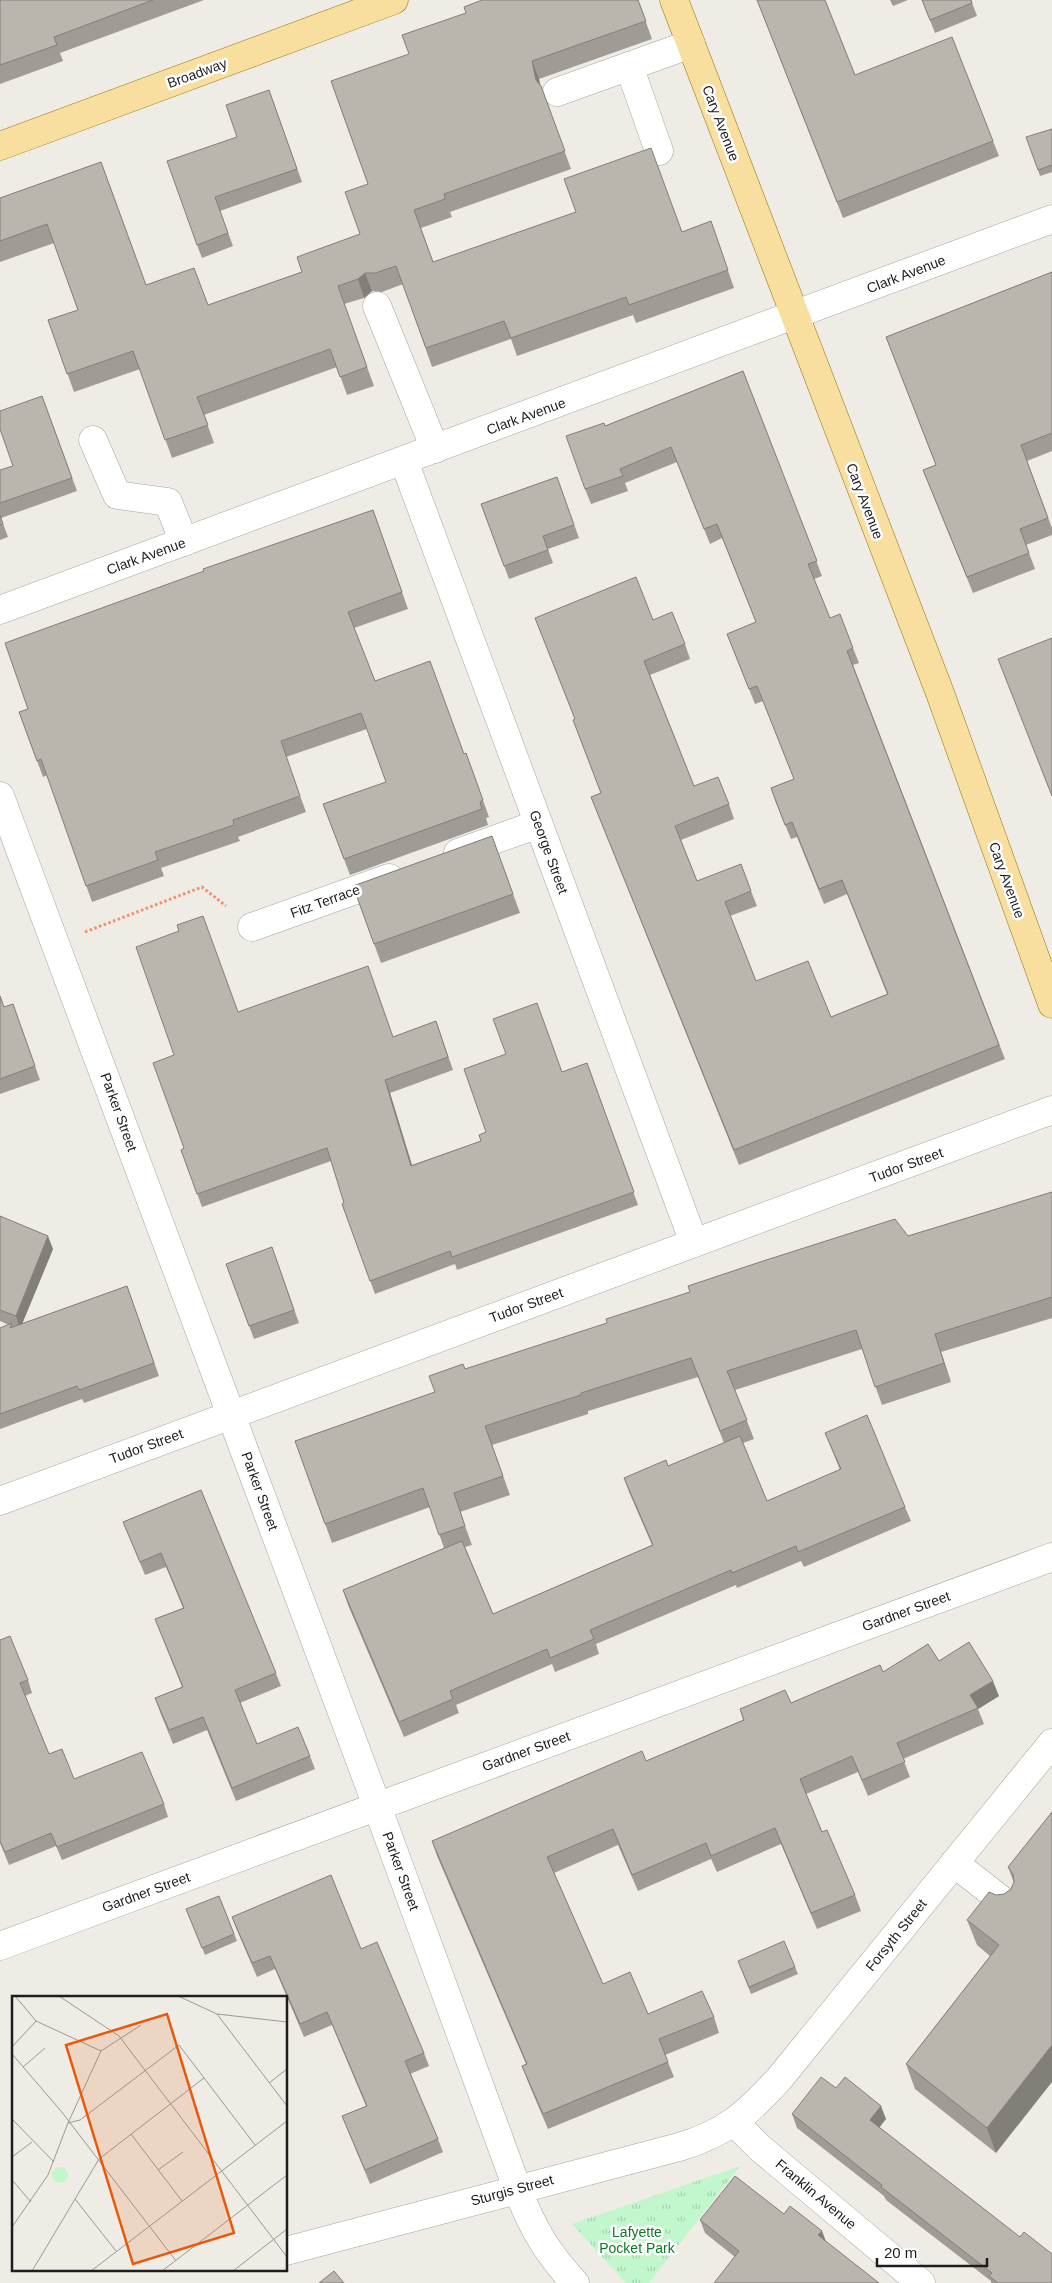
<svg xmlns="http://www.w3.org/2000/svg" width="1052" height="2283" font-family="Arial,sans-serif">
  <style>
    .park { fill: url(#park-tufts) }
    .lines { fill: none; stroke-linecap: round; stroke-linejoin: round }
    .minor-casing { stroke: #a4a4a4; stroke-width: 29 }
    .major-casing { stroke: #917606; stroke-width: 29 }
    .path { stroke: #f48f6e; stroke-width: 3; stroke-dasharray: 2.5 2.5; stroke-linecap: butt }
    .minor { stroke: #fff; stroke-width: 28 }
    .major { stroke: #f8de9f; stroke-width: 28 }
    .wall { fill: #a09c95; fill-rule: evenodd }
    .shaded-wall { fill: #827f79 }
    .building { fill: #bab5ad; stroke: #827f79 }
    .labels { text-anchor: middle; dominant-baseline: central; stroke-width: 5; stroke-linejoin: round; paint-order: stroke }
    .street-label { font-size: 14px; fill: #1d1d1d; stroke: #fff }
    .park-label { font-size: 14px; fill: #0f7726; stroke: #fff }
    .inset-road { fill: none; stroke: #9a9994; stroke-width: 1 }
    .view { fill: #e8590c; fill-opacity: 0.15; stroke: #e8590c; stroke-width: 2.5 }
    .inset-edge { fill: none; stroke: #1d1d1d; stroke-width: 2.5 }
  </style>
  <defs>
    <pattern id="park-tufts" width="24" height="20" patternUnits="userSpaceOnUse" patternTransform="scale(1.25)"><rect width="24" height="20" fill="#c2f7cd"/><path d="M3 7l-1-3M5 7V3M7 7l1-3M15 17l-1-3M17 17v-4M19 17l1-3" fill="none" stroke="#a6d3b0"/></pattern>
  </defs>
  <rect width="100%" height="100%" fill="#eeece4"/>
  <polygon class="park" points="740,2166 649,2283 626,2283 572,2224"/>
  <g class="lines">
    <defs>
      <g id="minor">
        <polyline points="629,66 659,151"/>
        <polyline points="557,92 691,44"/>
        <polyline points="377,306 435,449"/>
        <polyline points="93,440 117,495 168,502 184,542"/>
        <polyline points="404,461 694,1243"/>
        <polyline points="0,610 1052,219"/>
        <path d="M0 796 377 1806 517 2188C532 2227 547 2253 575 2283"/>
        <polyline points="458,853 538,824"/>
        <polyline points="252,927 389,878"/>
        <polyline points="0,1501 1052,1110"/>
        <polyline points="954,1863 1008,1905"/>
        <polyline points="0,1946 1052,1557"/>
        <polyline points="735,2123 760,2148 921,2283"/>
        <path d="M286 2251 679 2147C726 2133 746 2115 779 2079L1052 1743"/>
      </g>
      <g id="major">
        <polyline points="674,0 940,693 1052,1004"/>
        <polyline points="0,146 394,0"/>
      </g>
    </defs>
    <use href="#minor" class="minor-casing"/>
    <use href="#major" class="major-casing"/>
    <polyline class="path" points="85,932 202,887 226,906"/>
    <use href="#minor" class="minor"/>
    <use href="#major" class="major"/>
  </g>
  <g class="wall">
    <polygon points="0,0 204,0 60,53 63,61 0,84"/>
    <polygon points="638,0 652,39 539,79 540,85 541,86 571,169 450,212 452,217 421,228 433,262 682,232 711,221 734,288 636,323 633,315 517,356 511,339 432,367 403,284 382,292 372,291 364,298 344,304 374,386 347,395 337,367 204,415 214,443 172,458 140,369 74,392 48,320 78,310 54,243 0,262 0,198 101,162 146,285 208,305 302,272 360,234 368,184 331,81"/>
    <polygon points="757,0 825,0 855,75 993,141 999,156 843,218"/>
    <polygon points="890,0 908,0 893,6"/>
    <polygon points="922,0 971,0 977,16 935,33"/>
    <polygon points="269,90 302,182 220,211 233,246 202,258 197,245 237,137"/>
    <polygon points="1052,129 1052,172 1040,176 1038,170"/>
    <polygon points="1052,272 1052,451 1027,461 1052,528 1052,535 1026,545 1035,569 973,593 923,470 936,465 886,337"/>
    <polygon points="743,371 822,576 814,579 830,618 853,648 859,663 853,665 1005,1059 739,1165 597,812 591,797 601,793 573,720 575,719 535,618 653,620 685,644 690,659 650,675 694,786 729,804 734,819 681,840 697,881 751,891 757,906 730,916 756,981 831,1017 887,994 847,894 824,904 797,837 791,839 776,803 771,788 794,779 763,701 755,704 727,634 756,622 722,538 710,544 677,462 625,483 628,491 591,504 585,489 605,426"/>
    <polygon points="42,396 77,491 1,518 8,537 0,540 0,470 13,466"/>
    <polygon points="557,477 579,538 548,549 553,563 509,579 481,504"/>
    <polygon points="373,510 408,609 354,628 375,681 464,754 466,753 489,817 486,818 488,825 350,875 323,804 386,782 367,729 286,757 306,812 238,837 240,841 161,868 164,876 92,902 47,775 43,777 19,712 28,709"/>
    <polygon points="492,836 520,913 381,963 353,886"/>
    <polygon points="0,995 4,1007 13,1004 40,1080 0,1094"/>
    <polygon points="238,1012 393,1037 436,1021 453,1070 390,1093 412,1165 481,1141 486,1132 562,1072 587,1063 638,1205 457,1270 455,1264 375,1294 342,1204 344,1203 331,1161 202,1207 181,1150 184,1148 174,1055"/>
    <path d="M1052 1192V1318L941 1352 951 1382 882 1405 862 1349 735 1390 754 1439 743 1443 767 1501 840 1470 825 1433 905 1507 911 1521 804 1567 801 1561 737 1588 736 1585 596 1644 599 1654 555 1672 552 1664 456 1705 459 1713 404 1737 348 1605 343 1590 444 1548 430 1507 332 1543 295 1441 435 1392 465 1369 908 1236ZM698 1377 724 1443 668 1466 624 1478 629 1492 652 1545 493 1614 465 1547 472 1545 460 1512 510 1495 492 1445 588 1414V1411Z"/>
    <polygon points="0,1216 53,1249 22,1324 127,1286 159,1376 84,1403 82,1399 0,1429 0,1328 9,1325 0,1321"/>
    <polygon points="272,1247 299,1323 254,1339 226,1264"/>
    <polygon points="201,1490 281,1686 240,1703 257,1744 310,1756 315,1769 236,1801 207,1730 173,1744 160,1712 155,1698 182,1687 155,1619 183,1608 166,1567 145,1575 123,1522"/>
    <polygon points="0,1640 28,1680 32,1693 25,1696 49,1754 74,1779 164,1804 168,1817 62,1860 56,1846 9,1865 0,1843"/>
    <polygon points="939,1661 999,1696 978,1709 984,1724 903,1759 910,1777 868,1796 858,1772 806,1794 822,1832 855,1895 861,1911 817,1929 781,1844 717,1872 711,1859 638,1891 618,1845 554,1873 603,1984 648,2014 714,2017 719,2033 665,2055 674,2077 548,2129 528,2082 522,2066 526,2064 437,1856 432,1841 646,1761 743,1720 740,1709 791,1703 883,1672"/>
    <polygon points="1052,1812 996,2153 915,2089 906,2064 990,1956 977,1945 967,1920 996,1895 1004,1894 1011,1889 1014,1883 1008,1867"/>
    <polygon points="219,1896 237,1941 205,1955 189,1916"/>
    <polygon points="232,1917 361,1949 424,2053 429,2066 410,2074 438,2139 443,2152 370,2184 342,2116 366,2106 332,2025 304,2037 275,1969 257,1977 237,1930"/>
    <polygon points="738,1961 795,1967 798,1974 751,1994"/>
    <polygon points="836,2088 886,2119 879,2127 1052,2283 991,2283 991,2281 886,2200 884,2196 797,2128 792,2114"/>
    <polygon points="784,2214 822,2231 735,2257 705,2233 700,2220"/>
  </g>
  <g class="shaded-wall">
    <polygon points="532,61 539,79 543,98 536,80"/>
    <polygon points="365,273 372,291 364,298 358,279"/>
    <polygon points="385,1080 390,1093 416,1179 411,1166"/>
    <polygon points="48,1236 53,1249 20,1329 16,1316"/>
    <polygon points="935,1334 951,1382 944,1363"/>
    <polygon points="993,1681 999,1696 978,1709 970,1695"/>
    <polygon points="1052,2045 1052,2082 996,2153 987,2128"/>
    <polygon points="881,2106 886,2119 875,2133 870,2120"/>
    <polygon points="822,2231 827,2244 818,2235"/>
  </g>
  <g class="building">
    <polygon points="0,0 153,0 54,37 57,45 0,65"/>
    <polygon points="482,0 638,0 646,21 532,61 536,80 541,86 565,151 444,194 445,199 414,210 433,262 576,212 564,179 651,148 682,232 711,221 728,270 629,305 626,297 511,338 504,321 426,348 396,266 375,273 365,273 358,279 338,286 367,367 340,377 330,349 197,397 208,425 165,440 133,351 67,374 48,320 78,310 47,224 0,241 0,198 101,162 146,285 194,268 208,305 302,272 297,257 360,234 345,192 368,184 331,81 409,54 402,35 466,13 464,7"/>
    <polygon points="757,0 825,0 855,75 952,37 993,141 837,202"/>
    <polygon points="922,0 971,0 972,3 930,20"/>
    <polygon points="269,90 297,169 215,197 228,233 197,245 167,161 237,137 226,105"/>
    <polygon points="1052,129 1052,165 1038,170 1026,137"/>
    <polygon points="1052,272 1052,433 1021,445 1048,518 1020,529 1029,553 967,577 923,470 936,465 886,337"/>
    <polygon points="743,371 817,561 808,564 830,618 840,614 853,648 847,651 999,1045 734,1150 591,797 601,793 573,720 575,719 535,618 636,577 653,620 672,612 685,644 644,661 694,786 718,777 729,804 675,826 697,881 741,864 751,891 725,902 756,981 808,961 831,1017 888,994 842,880 819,889 792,822 785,825 771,788 794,779 757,686 749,689 727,634 756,622 717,524 704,529 671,447 620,469 623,476 585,489 566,436 604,423 605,426"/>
    <polygon points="42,396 72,478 0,503 0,470 13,466 0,429 0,411"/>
    <polygon points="557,477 574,525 543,536 548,550 504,566 481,504"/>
    <polygon points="373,510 402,592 348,612 375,681 430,661 464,754 466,753 483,800 480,802 482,809 344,859 323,804 386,782 361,713 281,741 300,796 233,820 234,825 155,852 158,860 86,886 41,759 37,761 19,712 28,709 5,643 204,571 203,569"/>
    <polygon points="0,515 3,524 0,525"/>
    <polygon points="1052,638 1052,796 998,659"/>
    <polygon points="492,836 513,894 374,944 353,886"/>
    <polygon points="203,916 238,1012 368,966 393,1037 436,1021 448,1057 385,1080 411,1166 481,1141 479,1135 486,1132 464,1069 506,1054 493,1019 537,1003 562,1072 587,1063 634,1192 452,1257 450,1251 370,1281 342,1204 344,1203 327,1148 197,1194 181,1150 184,1148 153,1063 174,1055 136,947 179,931 177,925"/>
    <polygon points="0,996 4,1007 13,1004 35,1066 0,1079"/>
    <polygon points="1052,1192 1052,1297 935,1334 944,1363 875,1387 856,1330 727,1371 747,1420 720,1431 691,1358 581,1393 581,1395 485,1426 503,1476 454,1493 465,1526 439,1535 423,1488 325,1524 295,1441 435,1392 429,1376 463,1364 465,1369 607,1323 606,1319 690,1292 688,1286 760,1262 895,1219 908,1236"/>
    <polygon points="0,1216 48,1236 16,1316 0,1310"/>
    <polygon points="272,1247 294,1310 249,1326 226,1264"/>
    <polygon points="127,1286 154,1363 79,1390 77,1386 0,1414 0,1328 12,1323 10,1328"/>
    <polygon points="867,1415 905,1507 798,1552 796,1546 732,1573 731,1570 590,1630 594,1639 550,1658 547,1649 450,1691 453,1699 399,1722 343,1590 462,1541 493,1614 653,1545 624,1478 666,1460 668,1466 740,1436 767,1501 841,1469 825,1433"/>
    <polygon points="201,1490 276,1673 235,1690 257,1744 298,1727 310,1756 232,1788 203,1717 169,1730 155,1698 183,1687 155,1619 184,1608 161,1553 140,1562 123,1522"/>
    <polygon points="10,1636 28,1680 20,1683 49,1754 62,1749 74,1779 142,1752 164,1804 57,1847 51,1833 5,1852 0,1841 0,1640"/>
    <polygon points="969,1642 993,1681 970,1695 978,1708 897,1743 905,1762 862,1780 852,1756 800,1779 822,1832 827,1830 855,1895 811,1913 775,1828 711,1856 706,1843 632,1875 613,1829 547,1857 603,1984 630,1972 648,2014 702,1991 714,2017 659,2039 668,2062 543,2114 522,2066 527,2064 432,1841 642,1751 646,1761 744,1720 740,1709 785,1690 791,1703 880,1665 883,1672 928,1644 939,1661"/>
    <polygon points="1052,1812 1052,2045 987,2128 906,2064 999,1945 967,1920 989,1892 996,1895 1004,1894 1011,1889 1014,1882 1013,1874 1008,1867"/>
    <polygon points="331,1875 361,1949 377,1942 424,2053 405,2061 438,2139 365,2170 342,2116 367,2106 327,2012 300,2024 270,1956 252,1963 232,1917"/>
    <polygon points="219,1896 234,1934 202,1948 186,1909"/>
    <polygon points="784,1941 795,1967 749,1987 738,1961"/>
    <polygon points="821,2077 836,2088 845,2077 881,2106 870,2120 1020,2237 1024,2232 1052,2254 1052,2283 998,2283 989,2276 992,2273 881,2187 882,2185 792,2114"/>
    <polygon points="735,2176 784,2214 790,2206 822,2231 818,2235 879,2283 714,2283 739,2251 700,2220"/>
    <polygon points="334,2271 344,2283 319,2283"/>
  </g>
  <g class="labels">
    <g class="street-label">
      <text transform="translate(197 73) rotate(-20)">Broadway</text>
      <text transform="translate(721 123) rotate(69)">Cary Avenue</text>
      <text transform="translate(906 274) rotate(-21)">Clark Avenue</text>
      <text transform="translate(526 416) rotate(-20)">Clark Avenue</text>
      <text transform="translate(865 501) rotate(69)">Cary Avenue</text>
      <text transform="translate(146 556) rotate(-20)">Clark Avenue</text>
      <text transform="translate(549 852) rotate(70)">George Street</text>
      <text transform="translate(1007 880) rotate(70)">Cary Avenue</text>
      <text transform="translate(325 901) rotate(-20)">Fitz Terrace</text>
      <text transform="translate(119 1112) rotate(70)">Parker Street</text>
      <text transform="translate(906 1165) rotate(-20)">Tudor Street</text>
      <text transform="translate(526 1305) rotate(-20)">Tudor Street</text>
      <text transform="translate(146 1446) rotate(-20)">Tudor Street</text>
      <text transform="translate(260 1491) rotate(70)">Parker Street</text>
      <text transform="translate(906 1611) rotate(-20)">Gardner Street</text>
      <text transform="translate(526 1751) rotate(-20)">Gardner Street</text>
      <text transform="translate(401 1871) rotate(70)">Parker Street</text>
      <text transform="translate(146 1892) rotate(-20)">Gardner Street</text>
      <text transform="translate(896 1935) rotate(-51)">Forsyth Street</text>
      <text transform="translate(512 2190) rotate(-15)">Sturgis Street</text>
      <text transform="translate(816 2194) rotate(40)">Franklin Avenue</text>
    </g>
    <g class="park-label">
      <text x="637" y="2232">Lafyette<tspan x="637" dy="16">Pocket Park</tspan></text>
    </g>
  </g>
  <g transform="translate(12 1996)">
    <rect width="275" height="275" fill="#eeece4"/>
    <path d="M40 179a8 8 0 1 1 16 0a8 8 0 1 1-16 0Z" fill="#c2f7cd"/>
    <path class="inset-road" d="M3 0 24 25 89 55M47 0 107 40 275 261M166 0 205 18 275 26M205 18 275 110M0 51 24 25M0 58 49 115 164 265M11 71 33 52M257 87 275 73M0 123 42 166M56 127 68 124 167 49 243 149M56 127 89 55 129 29M119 138 170 205M0 161 20 146M146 174 171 156M0 184 19 206M63 203 104 255M0 231 36 179 56 127M20 275 87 163 192 82M79 275 275 125M150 275 275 179M221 275 275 233"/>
    <path class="view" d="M155 18 222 237 121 268 54 49Z"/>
    <rect width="275" height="275" class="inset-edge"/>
  </g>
  <path d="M877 2258v8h110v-8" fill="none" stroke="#1d1d1d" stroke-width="2.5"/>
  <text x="884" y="2258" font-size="15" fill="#1d1d1d" stroke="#ffffff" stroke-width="4" paint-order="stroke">20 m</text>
</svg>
